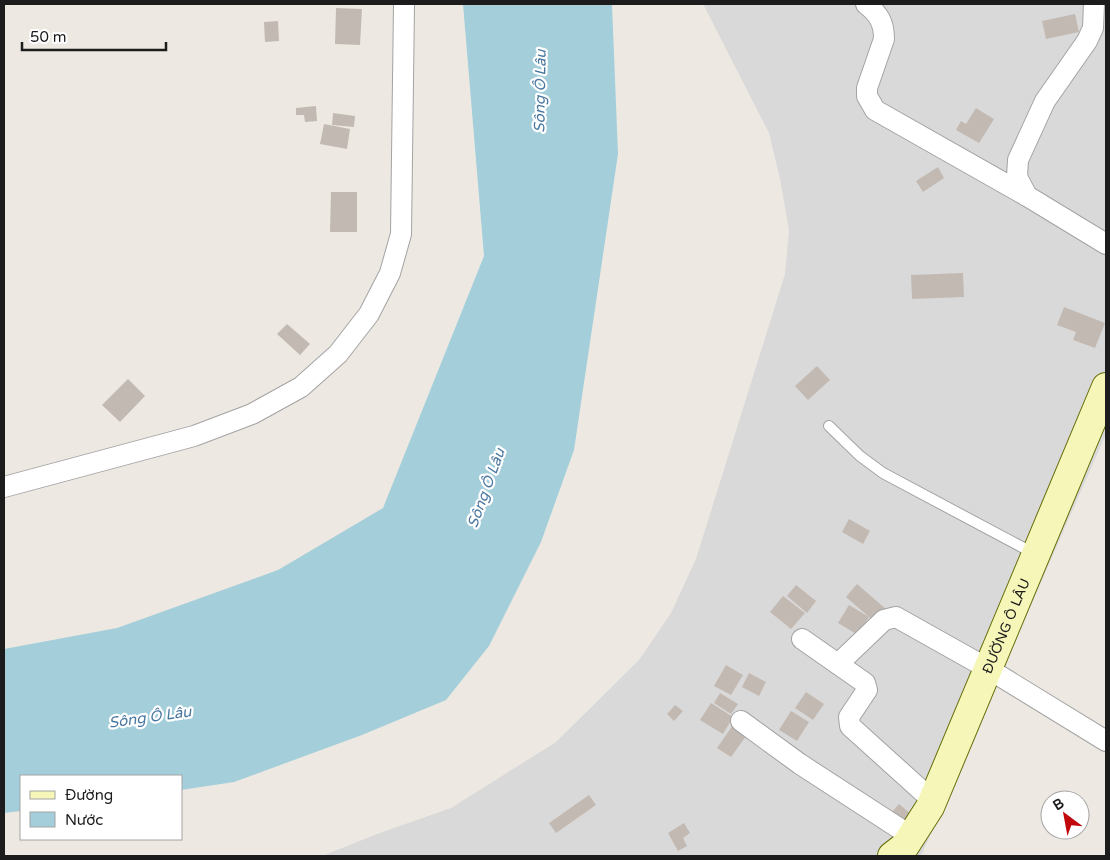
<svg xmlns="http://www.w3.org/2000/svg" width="1110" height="860" font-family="'Varela Round',sans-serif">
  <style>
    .residential { fill: #dad9d9 }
    .water { fill: #a4cfda }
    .building { fill: #c2b9b2 }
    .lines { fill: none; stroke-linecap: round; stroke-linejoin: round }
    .service-casing { stroke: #a3a3a3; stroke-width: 12 }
    .minor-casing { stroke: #a3a3a3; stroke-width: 22 }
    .secondary-casing { stroke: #656e09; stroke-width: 30 }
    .service { stroke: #fff; stroke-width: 10 }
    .minor { stroke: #fff; stroke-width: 20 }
    .secondary { stroke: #f5f6b7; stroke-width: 28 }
    .labels { text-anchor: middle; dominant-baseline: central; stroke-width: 4.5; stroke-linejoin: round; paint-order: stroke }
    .street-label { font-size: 14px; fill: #1c1c1c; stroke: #fff }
    .water-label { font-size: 15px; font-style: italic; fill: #4a77a0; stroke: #fff }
  </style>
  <rect width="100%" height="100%" fill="#ede9e2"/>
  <polygon class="residential" points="703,4 1106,4 1106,434 922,854 919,856 322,856 377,834 451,808 556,742 639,660 671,613 696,559 785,274 789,230 780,179 769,133"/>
  <polygon class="water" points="463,4 612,4 618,154 574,450 541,542 489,646 446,700 362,735 234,782 181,790 181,776 21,776 21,811 4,813 4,649 117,628 278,570 383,508 484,256"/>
  <g class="building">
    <polygon points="336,8 362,9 360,45 335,44"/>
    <polygon points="1075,14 1079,32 1046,39 1042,21"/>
    <polygon points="278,21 279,41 265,42 264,22"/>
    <polygon points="316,106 317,121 305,122 304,115 296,115 296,108"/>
    <polygon points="976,108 994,119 979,143 956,130 961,121 966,124"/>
    <polygon points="333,113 355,116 354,127 332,125"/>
    <polygon points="324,124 350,129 347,149 320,144"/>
    <polygon points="938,167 944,178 923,192 916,181"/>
    <polygon points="331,192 357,192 357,232 330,232"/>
    <polygon points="963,273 964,297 912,299 911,275"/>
    <polygon points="1064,307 1105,323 1095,348 1073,340 1076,332 1057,325"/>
    <polygon points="287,324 310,344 300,355 277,334"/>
    <polygon points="817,366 830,380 808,400 795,386"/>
    <polygon points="128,379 145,396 120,422 102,405"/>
    <polygon points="849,519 870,531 863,544 842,532"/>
    <polygon points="857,584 887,610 876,623 846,597"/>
    <polygon points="796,585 816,601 807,613 787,596"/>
    <polygon points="783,596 805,613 791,629 770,612"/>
    <polygon points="849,605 869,617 858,635 838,623"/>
    <polygon points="726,665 743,675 731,695 714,686"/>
    <polygon points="749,673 766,682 759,696 742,687"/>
    <polygon points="806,692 824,704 813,720 795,708"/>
    <polygon points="720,693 738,704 731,714 714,703"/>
    <polygon points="711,703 733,717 723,734 700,720"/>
    <polygon points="675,705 683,711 674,721 667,714"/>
    <polygon points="791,711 809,722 797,741 779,730"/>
    <polygon points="735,722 749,732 731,757 717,748"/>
    <polygon points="589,795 596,805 556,833 549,823"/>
    <polygon points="899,804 911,814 904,823 891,813"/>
    <polygon points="684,823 690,833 683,838 687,846 678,851 668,833"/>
  </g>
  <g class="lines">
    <defs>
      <polyline id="service" points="829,426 860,456 883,473 1035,554"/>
      <g id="minor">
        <path d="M866 4C879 14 884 23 884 39L867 88V96L875 110 1027 196 1106 244"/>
        <polyline points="1027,196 1017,177 1018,160 1045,101 1087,41 1093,28 1094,4"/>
        <polyline points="4,487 194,436 252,414 301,387 338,354 369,314 390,273 401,234 404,4"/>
        <polyline points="802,639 865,683 867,690 849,717 850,726 932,800"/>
        <polyline points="838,664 884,620 896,617 987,668 1106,741"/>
        <polyline points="741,721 800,764 911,836"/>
      </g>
      <g id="secondary">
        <path id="s1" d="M892 856 905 846 930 807 1106 387"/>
      </g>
    </defs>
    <use href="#service" class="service-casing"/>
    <use href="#minor" class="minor-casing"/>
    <use href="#secondary" class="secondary-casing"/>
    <use href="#service" class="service"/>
    <use href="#minor" class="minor"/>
    <use href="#secondary" class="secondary"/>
  </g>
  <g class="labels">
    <g class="street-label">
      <text stroke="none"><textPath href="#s1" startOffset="259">ĐƯỜNG Ô LÂU</textPath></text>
    </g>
    <g class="water-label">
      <text transform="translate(540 91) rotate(-89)">Sông Ô Lâu</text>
      <text transform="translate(486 488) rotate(-70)">Sông Ô Lâu</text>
      <text transform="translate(150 717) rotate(-8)">Sông Ô Lâu</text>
    </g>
  </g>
  <rect width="1110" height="860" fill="none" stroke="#1c1c1c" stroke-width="10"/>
  <rect x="20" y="775" width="162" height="65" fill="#ffffff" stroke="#a4a4a4"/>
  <rect x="30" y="791" width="25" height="8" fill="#f5f6b7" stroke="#a4a4a4"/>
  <text x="65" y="800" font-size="15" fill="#1c1c1c">Đường</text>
  <rect x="30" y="812" width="25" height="15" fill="#a4cfda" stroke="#a4a4a4"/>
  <text x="65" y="825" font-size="15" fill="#1c1c1c">Nước</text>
  <g transform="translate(1065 815) rotate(328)"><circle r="24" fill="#ffffff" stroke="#a4a4a4"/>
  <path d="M0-4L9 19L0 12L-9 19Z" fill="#c1080c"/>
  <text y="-8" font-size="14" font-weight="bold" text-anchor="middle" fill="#1c1c1c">B</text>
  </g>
  <path d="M22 42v8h144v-8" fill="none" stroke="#1c1c1c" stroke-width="2.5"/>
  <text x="30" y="42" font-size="15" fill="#1c1c1c" stroke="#ffffff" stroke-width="4" paint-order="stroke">50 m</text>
</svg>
